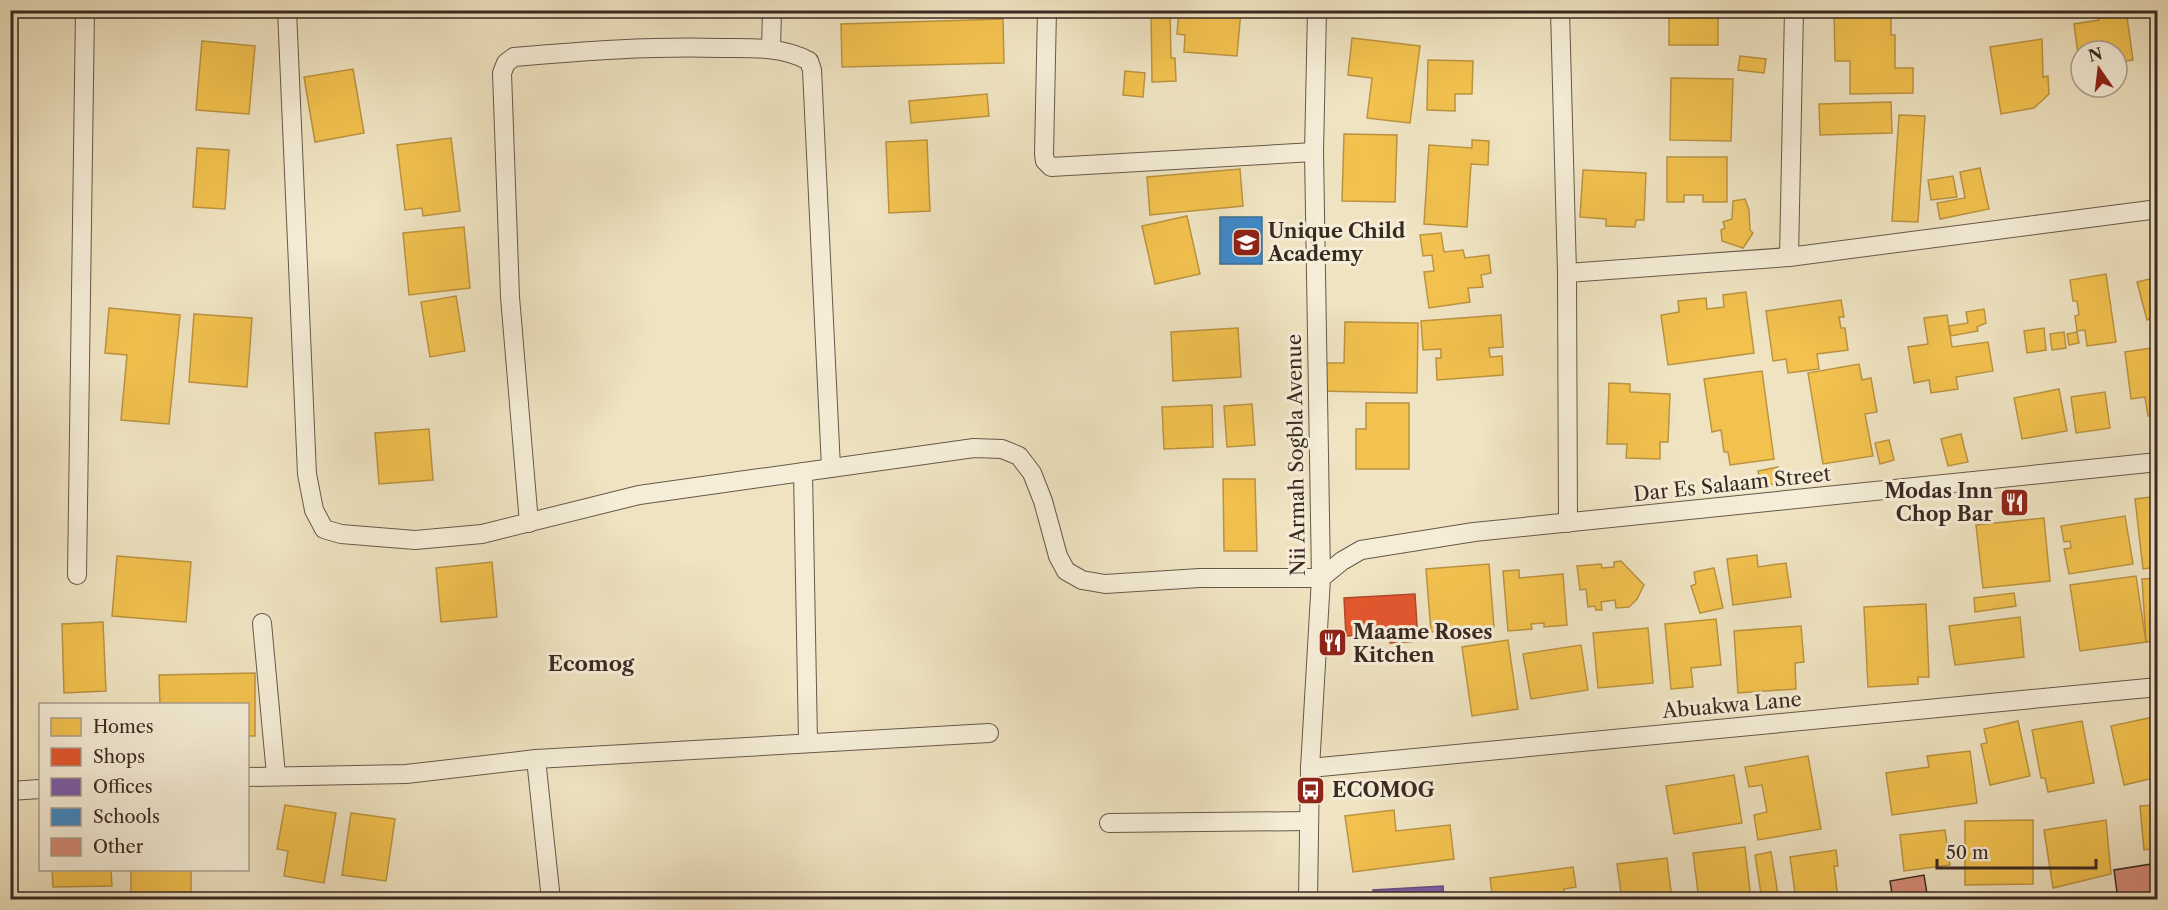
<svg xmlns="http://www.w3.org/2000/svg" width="2168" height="910" font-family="'Libre Caslon Text',serif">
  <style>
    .homes { fill: #f2c14e; stroke: #bb9341; stroke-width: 1.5 }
    .shops { fill: #e4572e; stroke: #b1492b; stroke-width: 1.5 }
    .offices { fill: #7b5ea7; stroke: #684e7f; stroke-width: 1.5 }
    .schools { fill: #3f88c5; stroke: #3e6c94; stroke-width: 1.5 }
    .building { fill: #d48a75; stroke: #3a2923; stroke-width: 1.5 }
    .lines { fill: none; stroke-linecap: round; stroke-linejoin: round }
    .street-casing { stroke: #67584a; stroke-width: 20 }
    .street { stroke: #f5edd7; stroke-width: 18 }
    .labels { text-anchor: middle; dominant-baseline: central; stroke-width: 6; stroke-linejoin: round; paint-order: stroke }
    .poi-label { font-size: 20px; font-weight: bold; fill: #3a2923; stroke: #f5edd7; text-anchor: start }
    .street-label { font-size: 20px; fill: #3a2923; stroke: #f5edd7 }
    .neighbourhood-label { font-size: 21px; font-weight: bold; fill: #3a2923; stroke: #f5edd7 }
  </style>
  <rect width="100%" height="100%" fill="#efe3c1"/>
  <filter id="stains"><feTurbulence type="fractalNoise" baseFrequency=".00333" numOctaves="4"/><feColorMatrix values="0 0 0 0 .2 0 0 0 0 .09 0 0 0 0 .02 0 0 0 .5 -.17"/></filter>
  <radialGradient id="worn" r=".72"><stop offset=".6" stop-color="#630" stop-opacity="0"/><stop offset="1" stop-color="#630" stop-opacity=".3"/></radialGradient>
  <g class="homes">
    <polygon points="314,10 389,10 389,17"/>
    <polygon points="1151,10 1170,10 1171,58 1175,58 1176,81 1152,82"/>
    <polygon points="1179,10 1241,10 1237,56 1184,52 1185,35 1177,34"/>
    <polygon points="1669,10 1700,10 1700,15 1718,14 1718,45 1669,45"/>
    <polygon points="1834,10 1891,10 1891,35 1895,35 1895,68 1913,68 1913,93 1850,94 1850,61 1835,61"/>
    <polygon points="2098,10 2126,10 2133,60 2117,62 2117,51 2081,51 2079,62 2074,24 2099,20"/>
    <polygon points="10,16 17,16 13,75 10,75"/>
    <polygon points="1003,19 1004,63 842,67 841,24"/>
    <polygon points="1352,38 1420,46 1410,123 1367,118 1372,78 1348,75"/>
    <polygon points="2042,39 2043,77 2048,76 2049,94 2034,108 2001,114 1990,47"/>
    <polygon points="202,41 255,46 249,114 196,110"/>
    <polygon points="1740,56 1766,59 1764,73 1738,70"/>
    <polygon points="1428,60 1473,61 1472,94 1455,94 1455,111 1427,110"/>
    <polygon points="353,69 364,133 315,142 304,77"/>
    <polygon points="1125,71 1145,73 1143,97 1123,95"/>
    <polygon points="1671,78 1733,79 1731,141 1670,140"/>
    <polygon points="987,94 989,116 911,123 909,101"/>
    <polygon points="1891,102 1892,133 1820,135 1819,104"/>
    <polygon points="1899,115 1925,116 1918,222 1892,221"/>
    <polygon points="1344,134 1397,135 1395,202 1342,201"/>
    <polygon points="451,138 460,211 423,216 422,208 405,210 397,145"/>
    <polygon points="927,140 930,211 889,213 886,142"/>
    <polygon points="1472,140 1489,141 1488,165 1471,164 1467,227 1424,224 1429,145 1472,148"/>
    <polygon points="197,148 229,150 225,209 193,207"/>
    <polygon points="1667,157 1727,157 1727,202 1703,202 1703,195 1684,195 1684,202 1667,202"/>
    <polygon points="1980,168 1989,209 1940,219 1937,203 1965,198 1960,172"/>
    <polygon points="1240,169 1243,206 1150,215 1147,177"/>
    <polygon points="1583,170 1646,173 1644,220 1636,220 1635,227 1606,226 1606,219 1580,217"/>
    <polygon points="1953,176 1957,197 1931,200 1928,180"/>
    <polygon points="1745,199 1749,210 1750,230 1753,233 1743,248 1722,241 1721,230 1725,228 1723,222 1732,219 1733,201"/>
    <polygon points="10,206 18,206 11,275 10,275"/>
    <polygon points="1187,216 1200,274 1155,284 1142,226"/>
    <polygon points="464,227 470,288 409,295 403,233"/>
    <polygon points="1441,233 1444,252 1463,250 1465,258 1489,255 1491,273 1481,275 1483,287 1468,288 1470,302 1429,308 1424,272 1434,271 1432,255 1423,256 1420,235"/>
    <polygon points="2106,274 2116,342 2087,346 2085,330 2077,331 2075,316 2079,315 2077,301 2073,301 2070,280"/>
    <polygon points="2158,277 2158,329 2155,317 2147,320 2137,282"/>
    <polygon points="1746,292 1754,353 1668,365 1661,315 1679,312 1678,301 1706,298 1707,309 1724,307 1723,295"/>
    <polygon points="456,296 465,351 430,357 421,302"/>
    <polygon points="1841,300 1844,317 1839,317 1841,328 1845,328 1848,350 1817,354 1819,369 1788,373 1786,359 1773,361 1766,311"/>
    <polygon points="109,308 180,315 169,424 121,420 127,355 105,353"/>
    <polygon points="1984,309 1986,323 1977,327 1978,331 1951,336 1949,326 1968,323 1966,312"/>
    <polygon points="194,314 252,318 247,387 189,382"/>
    <polygon points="1501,315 1503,347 1489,348 1490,357 1502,356 1503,375 1437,380 1436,358 1441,358 1441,349 1423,350 1421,321"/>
    <polygon points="1947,315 1952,347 1988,342 1993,371 1956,377 1958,389 1931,393 1929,380 1914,383 1908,347 1928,344 1924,318"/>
    <polygon points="1345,322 1418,323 1417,393 1318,391 1319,363 1344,363"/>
    <polygon points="1238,328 1241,377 1173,381 1171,332"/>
    <polygon points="2044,328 2046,350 2027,353 2024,331"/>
    <polygon points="2064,332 2066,348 2052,350 2050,334"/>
    <polygon points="2077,332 2079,343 2069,345 2067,334"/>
    <polygon points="2158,347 2158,415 2148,416 2145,397 2131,399 2125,352"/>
    <polygon points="1859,364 1862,380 1871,378 1877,412 1865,414 1873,456 1823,464 1808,373"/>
    <polygon points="1762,371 1774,459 1730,465 1728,452 1724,452 1721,430 1712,432 1704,379"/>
    <polygon points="1609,383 1630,384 1630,392 1670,394 1668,442 1660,442 1660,459 1626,458 1627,444 1607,444"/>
    <polygon points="2059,389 2067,431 2022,439 2014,398"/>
    <polygon points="2105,392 2110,428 2076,433 2071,397"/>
    <polygon points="1366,403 1409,403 1409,469 1356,469 1356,429 1366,429"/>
    <polygon points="1252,404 1255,445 1227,447 1224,406"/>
    <polygon points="1212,405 1213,447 1164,449 1162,407"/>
    <polygon points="429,429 433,480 379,484 375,433"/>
    <polygon points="1961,434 1968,462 1948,466 1941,439"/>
    <polygon points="1889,440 1894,460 1880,464 1875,443"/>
    <polygon points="1778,467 1781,483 1761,486 1758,471"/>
    <polygon points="1223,479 1255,479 1257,551 1224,551"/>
    <polygon points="2158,496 2158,517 2154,517 2158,567 2143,569 2135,499"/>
    <polygon points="2125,516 2133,564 2069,574 2064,549 2071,548 2070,541 2064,542 2061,526"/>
    <polygon points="2044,518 2050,581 1983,588 1976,525"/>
    <polygon points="1757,555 1758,567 1786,563 1791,597 1733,605 1727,559"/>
    <polygon points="117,556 191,562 186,622 112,616"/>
    <polygon points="1621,561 1644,585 1637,599 1629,607 1616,608 1615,600 1601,602 1602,610 1596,610 1595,606 1588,607 1586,589 1580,590 1577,566 1601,564 1602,568 1614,567 1614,562"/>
    <polygon points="492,562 497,617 441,622 436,568"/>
    <polygon points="1489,564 1494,627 1431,632 1426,569"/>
    <polygon points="1714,568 1723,608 1700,613 1691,586 1696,584 1694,572"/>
    <polygon points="1519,570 1519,578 1563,574 1567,625 1544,627 1544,623 1531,624 1532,629 1508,631 1503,571"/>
    <polygon points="2136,576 2146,642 2080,651 2070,585"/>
    <polygon points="2158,578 2158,641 2146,642 2142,579"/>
    <polygon points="2014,593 2016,606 1975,612 1974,598"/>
    <polygon points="1926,604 1929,677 1918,677 1918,684 1868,687 1864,607"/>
    <polygon points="2020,617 2024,657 1955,665 1949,626"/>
    <polygon points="1716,619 1721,665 1691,668 1693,687 1671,689 1665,624"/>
    <polygon points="103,622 106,691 64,693 62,624"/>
    <polygon points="1801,626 1804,662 1795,663 1796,689 1738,693 1734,631"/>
    <polygon points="1648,628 1653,683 1598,688 1593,633"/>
    <polygon points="1508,640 1518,709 1472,716 1462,647"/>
    <polygon points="1581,645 1588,690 1531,699 1523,654"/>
    <polygon points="255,673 255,736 248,736 248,704 160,704 159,675"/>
    <polygon points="2158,716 2158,777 2124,785 2111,726"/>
    <polygon points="2018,721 2030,776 1990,785 1981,744 1987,743 1984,729"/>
    <polygon points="2082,721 2094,783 2048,792 2045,778 2041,778 2032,730"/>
    <polygon points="1970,751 1977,803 1892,815 1886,773 1929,767 1927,756"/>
    <polygon points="1808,756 1821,829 1758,840 1754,815 1767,812 1762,785 1749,787 1745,767"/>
    <polygon points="1734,775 1742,823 1674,834 1666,786"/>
    <polygon points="285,805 336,813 324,883 284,876 288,851 277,849"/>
    <polygon points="2158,805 2158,848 2144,850 2140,806"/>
    <polygon points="1394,810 1396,831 1450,825 1454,859 1353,872 1345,816"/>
    <polygon points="351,813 395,819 386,881 342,875"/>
    <polygon points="2033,820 2033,884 1965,885 1965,821"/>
    <polygon points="2106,820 2111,874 2053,888 2044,830"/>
    <polygon points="1945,830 1950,865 1904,871 1900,835"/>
    <polygon points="1745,847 1751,900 1699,900 1693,853"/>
    <polygon points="1836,850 1838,866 1834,866 1838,898 1796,900 1790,857"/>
    <polygon points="1771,852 1779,900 1762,900 1755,855"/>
    <polygon points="1667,858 1672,900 1622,900 1617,864"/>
    <polygon points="1573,867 1576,887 1564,889 1566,900 1493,900 1490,878"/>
    <polygon points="52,870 111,870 112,886 53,887"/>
    <rect x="131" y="870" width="60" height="29"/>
  </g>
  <polygon class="shops" points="1415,594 1418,641 1390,643 1389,634 1346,636 1344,598"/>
  <polygon class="offices" points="1443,886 1444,900 1373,900 1373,890"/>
  <rect class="schools" x="1220" y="217" width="42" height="47"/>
  <g class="building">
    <polygon points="2158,863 2158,897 2118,900 2114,870"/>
    <polygon points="1924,875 1928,900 1893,900 1890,881"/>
  </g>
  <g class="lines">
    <defs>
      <g id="street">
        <polyline points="287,10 307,474 314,510 324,529 341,534 415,540 482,534 639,495 974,448 1002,449 1019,456 1032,473 1043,501 1058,556 1066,571 1082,580 1105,584 1200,578 1321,578 1342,561 1361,550 1474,532 2158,462"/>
        <polyline points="1047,10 1044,154 1045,161 1051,167 1314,152"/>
        <polyline points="1560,10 1567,273 1568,523"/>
        <polyline points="771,49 772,10"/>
        <polyline points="1789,257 1794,10"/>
        <polyline points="1567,273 1789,257 2158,209"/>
        <polyline points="803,472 808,741"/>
        <path d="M529 523 510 297 502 73 506 63 514 57C583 51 651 46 720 48 749 48 782 46 809 61L812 70 831 468"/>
        <polyline points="77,575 85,10"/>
        <polyline points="262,623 276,775"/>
        <polyline points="536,759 551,900"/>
        <polyline points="1310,768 2158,687"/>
        <polyline points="248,777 406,774 536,759 989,733"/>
        <polyline points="10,791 40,789"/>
        <polyline points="1109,823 1309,821"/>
        <polyline points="1308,900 1310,768 1321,578 1314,152 1317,10"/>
      </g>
    </defs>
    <use href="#street" class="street-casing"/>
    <use href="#street" class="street"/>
  </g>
  <defs>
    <symbol id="school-square" viewBox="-11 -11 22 22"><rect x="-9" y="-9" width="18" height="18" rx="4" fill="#8f2418" stroke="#f5edd7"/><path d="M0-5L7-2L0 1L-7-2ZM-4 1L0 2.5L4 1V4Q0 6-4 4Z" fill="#fff"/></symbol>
    <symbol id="restaurant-square" viewBox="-11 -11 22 22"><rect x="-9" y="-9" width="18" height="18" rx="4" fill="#8f2418" stroke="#f5edd7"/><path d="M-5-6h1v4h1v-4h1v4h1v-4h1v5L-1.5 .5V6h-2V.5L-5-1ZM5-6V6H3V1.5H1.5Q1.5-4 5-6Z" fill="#fff"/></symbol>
    <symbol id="bus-square" viewBox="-11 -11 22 22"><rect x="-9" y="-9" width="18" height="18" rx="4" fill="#8f2418" stroke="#f5edd7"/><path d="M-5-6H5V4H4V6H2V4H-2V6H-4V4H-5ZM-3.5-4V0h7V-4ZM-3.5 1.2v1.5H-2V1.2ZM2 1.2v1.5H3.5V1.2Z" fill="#fff"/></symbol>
  </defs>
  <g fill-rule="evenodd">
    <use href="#school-square" x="1230" y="226" width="33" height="33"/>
    <use href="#restaurant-square" x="1998" y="486" width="33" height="33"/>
    <use href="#restaurant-square" x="1316" y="626" width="33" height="33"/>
    <use href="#bus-square" x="1294" y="774" width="33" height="33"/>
  </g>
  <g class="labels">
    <g class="poi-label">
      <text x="1268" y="231">Unique Child<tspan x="1268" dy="23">Academy</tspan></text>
      <text x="1993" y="491" text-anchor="end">Modas Inn<tspan x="1993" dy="23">Chop Bar</tspan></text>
      <text x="1353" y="632">Maame Roses<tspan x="1353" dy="23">Kitchen</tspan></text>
      <text x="1332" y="790">ECOMOG</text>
    </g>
    <g class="street-label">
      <text transform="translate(1296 455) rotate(-91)">Nii Armah Sogbla Avenue</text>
      <text transform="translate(1732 484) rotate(-6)">Dar Es Salaam Street</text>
      <text transform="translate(1732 705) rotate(-5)">Abuakwa Lane</text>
    </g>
    <g class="neighbourhood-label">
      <text x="591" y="663">Ecomog</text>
    </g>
  </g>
  <rect width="2168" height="910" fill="none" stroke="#efe3c1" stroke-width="36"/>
  <rect x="12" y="12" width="2144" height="886" fill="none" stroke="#3a2923" stroke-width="3"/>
  <rect x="18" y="18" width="2132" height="874" fill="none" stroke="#3a2923" stroke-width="1.5"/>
  <rect x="39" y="703" width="210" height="168" fill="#f5edd7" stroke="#aa9f8f" stroke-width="1.5"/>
  <rect x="51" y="718" width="30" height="18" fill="#f2c14e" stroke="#aa9f8f" stroke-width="1.5"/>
  <text x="93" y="733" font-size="18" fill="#3a2923">Homes</text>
  <rect x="51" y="748" width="30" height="18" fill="#e4572e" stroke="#aa9f8f" stroke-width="1.5"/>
  <text x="93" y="763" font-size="18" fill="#3a2923">Shops</text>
  <rect x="51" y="778" width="30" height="18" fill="#7b5ea7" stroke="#aa9f8f" stroke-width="1.5"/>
  <text x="93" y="793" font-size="18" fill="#3a2923">Offices</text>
  <rect x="51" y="808" width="30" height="18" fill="#3f88c5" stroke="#aa9f8f" stroke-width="1.5"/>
  <text x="93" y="823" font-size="18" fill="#3a2923">Schools</text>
  <rect x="51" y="838" width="30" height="18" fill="#d48a75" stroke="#aa9f8f" stroke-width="1.5"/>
  <text x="93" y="853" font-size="18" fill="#3a2923">Other</text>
  <g transform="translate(2099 69) rotate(346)"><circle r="28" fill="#f5edd7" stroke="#aa9f8f" stroke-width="1.5"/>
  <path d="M0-4.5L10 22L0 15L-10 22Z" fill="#8f2418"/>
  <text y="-9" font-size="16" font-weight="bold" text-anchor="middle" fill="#3a2923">N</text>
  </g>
  <path d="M1937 859v9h159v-9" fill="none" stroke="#3a2923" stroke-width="3"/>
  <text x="1946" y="859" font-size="18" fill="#3a2923" stroke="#f5edd7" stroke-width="4.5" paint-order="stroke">50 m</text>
  <rect width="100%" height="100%" filter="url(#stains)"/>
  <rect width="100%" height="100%" fill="url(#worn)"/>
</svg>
